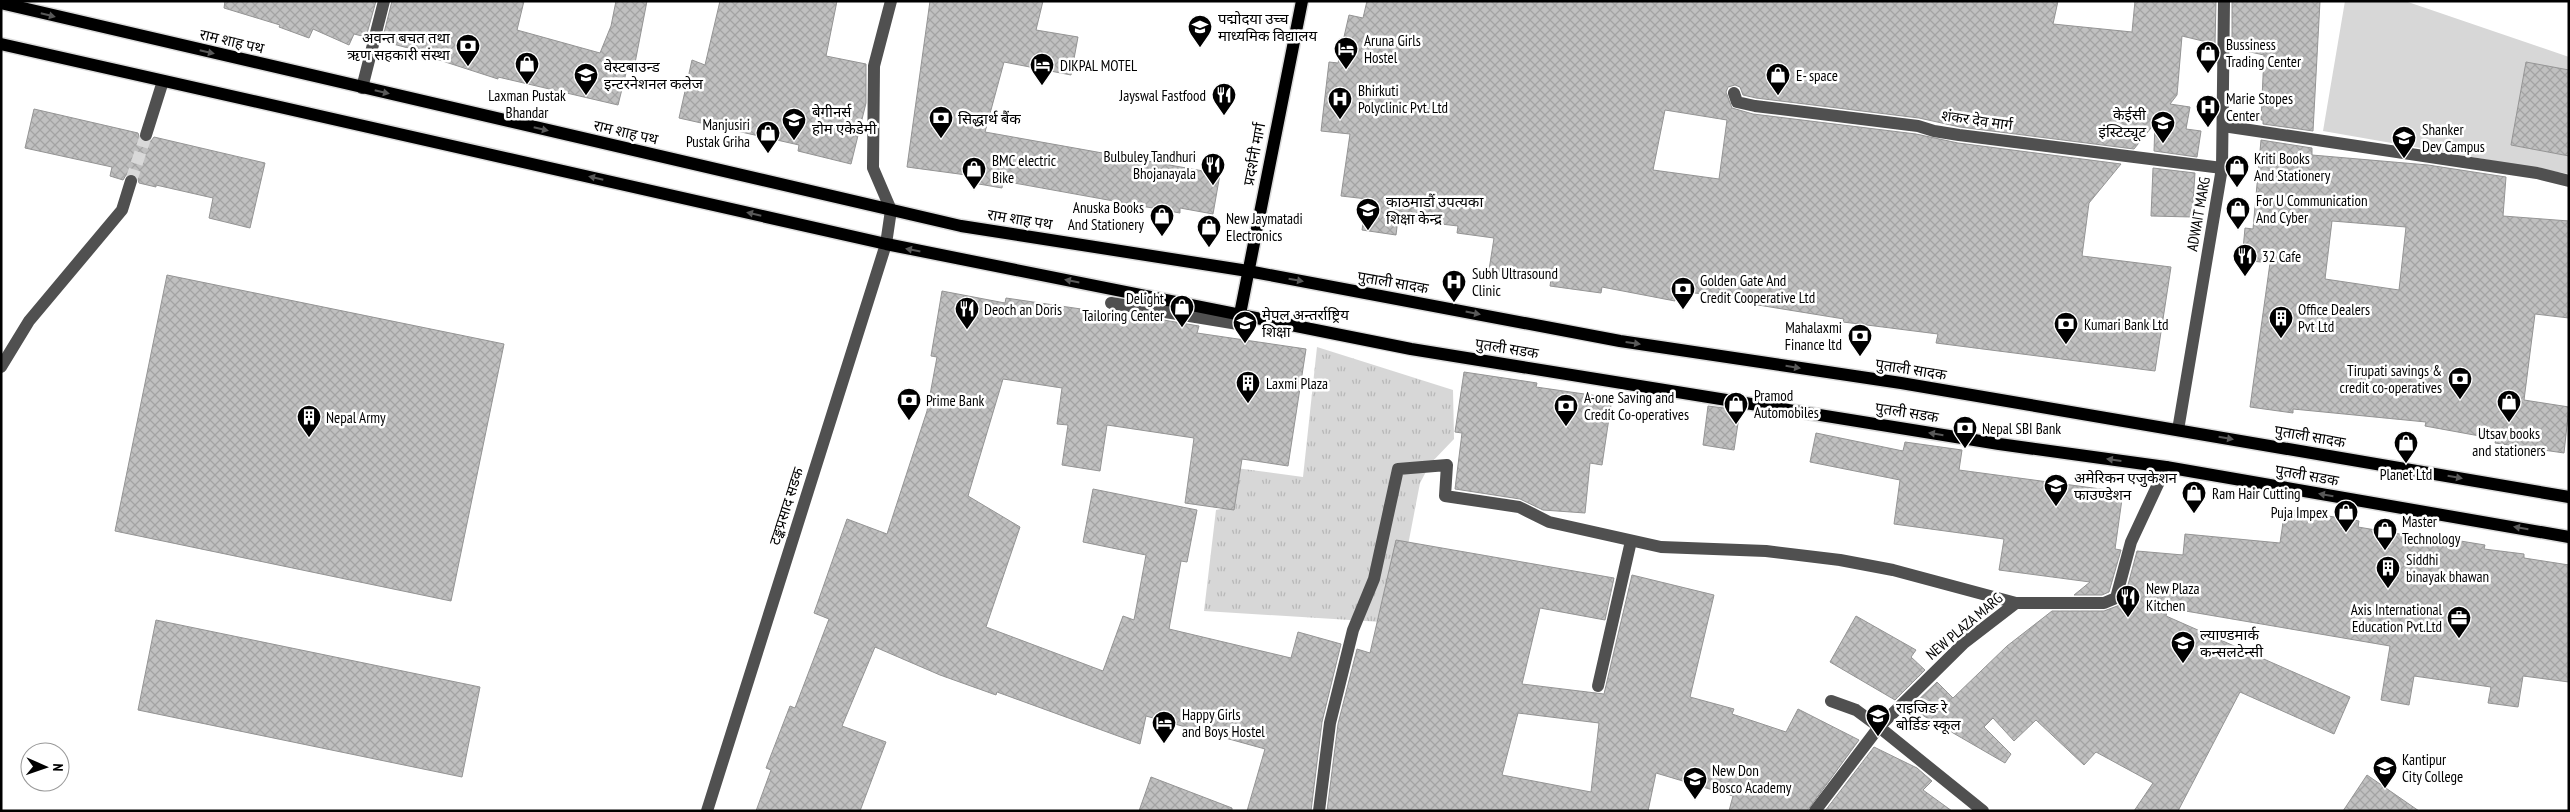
<svg xmlns="http://www.w3.org/2000/svg" width="2570" height="812" font-family="'PT Sans Narrow','Noto Sans Devanagari',sans-serif">
  <style>
    .grass { fill: url(#grass-tufts) }
    .green { fill: #d7d7d7 }
    .building { fill: url(#building-cross-hatch); stroke: #949494; fill-rule: evenodd }
    .lines { fill: none; stroke-linecap: round; stroke-linejoin: round }
    .minor-tunnel { stroke: #d9d9d9; stroke-width: 12; stroke-dasharray: 12 6; stroke-linecap: butt }
    .major-casing { stroke: #dbdbdb; stroke-width: 15 }
    .minor { stroke: #505050; stroke-width: 12 }
    .major { stroke: #000; stroke-width: 12 }
    .oneway { fill: #595959 }
    .labels { text-anchor: middle; dominant-baseline: central; stroke-width: 5; stroke-linejoin: round; paint-order: stroke }
    .poi-label { font-size: 15px; fill: #000; stroke: #fff; text-anchor: start }
    .street-label { font-size: 15px; fill: #000; stroke: #fff }
  </style>
  <defs>
    <pattern id="grass-tufts" width="24" height="20" patternUnits="userSpaceOnUse" patternTransform="scale(1.25)"><rect width="24" height="20" fill="#d7d7d7"/><path d="M3 7l-1-3M5 7V3M7 7l1-3M15 17l-1-3M17 17v-4M19 17l1-3" fill="none" stroke="#b7b7b7"/></pattern>
    <pattern id="building-cross-hatch" width="8" height="8" patternUnits="userSpaceOnUse" patternTransform="scale(1.25)"><rect width="8" height="8" fill="#c0c0c0"/><path d="M0 0l8 8M0 8l8-8" fill="none" stroke="#a3a3a3"/></pattern>
  </defs>
  <rect width="100%" height="100%" fill="#fff"/>
  <polygon class="grass" points="1317,347 1453,390 1454,439 1430,464 1420,483 1404,566 1382,622 1204,611 1216,510 1235,506 1236,468 1303,477"/>
  <polygon class="green" points="2345,1 2405,1 2569,57 2569,70 2526,62 2511,145 2569,156 2569,174 2323,131"/>
  <g class="building">
    <polygon points="225,1 376,1 366,37 354,34 349,45 313,29 309,38 279,27 280,25 224,8"/>
    <polygon points="392,1 524,1 517,30 600,53 611,26 616,1 647,1 635,63 629,61 618,105 498,77 498,79 433,58 434,55 382,41"/>
    <polygon points="720,1 837,1 826,56 866,64 866,103 851,164 798,151 799,145 679,118 692,60 705,65"/>
    <polygon points="930,1 1043,1 1036,30 1078,37 1071,75 1004,62 985,132 1220,174 1213,214 1180,208 1180,213 1003,181 1002,188 973,183 974,176 907,167"/>
    <path d="M1367 1H2058L2053 24 2132 32 2135 1H2216L2215 44 2182 36 2177 95 2170 104 2190 107 2186 129 2201 131 2197 157 2154 151 2155 123 2134 149 1960 127 1919 118 1756 98 1743 95 1740 87 1735 85 1728 87 1726 92 1732 108 1753 114 1916 134 1958 143 2121 164 2089 203 2082 256 2171 267 2155 371 1936 343 1938 334 1843 322 1844 319 1758 305V302L1712 295 1677 291 1675 301 1602 287 1601 293 1550 286 1551 279 1489 270 1494 238 1457 233 1458 226 1398 219 1396 235 1362 230 1367 199 1341 196 1350 134 1321 131 1329 62 1338 63 1349 15 1363 18ZM1665 110 1727 120 1719 179 1653 170Z"/>
    <polygon points="2232,1 2320,1 2313,131 2263,124 2263,120 2261,120 2264,55 2232,48"/>
    <polygon points="2526,62 2569,70 2569,156 2511,145"/>
    <polygon points="34,109 138,133 140,140 144,143 151,141 154,137 265,163 250,228 209,218 213,198 156,185 156,187 139,183 137,176 133,173 126,175 123,180 110,176 112,167 25,148"/>
    <path d="M2261 140 2312 148V155L2428 165 2506 177 2503 216 2569 221V318L2535 314 2524 400 2569 407 2564 453 2495 443 2496 439 2425 426 2426 422 2293 409V413L2250 407 2270 263 2242 260 2245 228 2253 229ZM2332 221 2406 227 2399 290 2325 279Z"/>
    <polygon points="2153,168 2195,173 2192,217 2151,216"/>
    <polygon points="167,275 504,344 451,601 115,531"/>
    <polygon points="942,291 1005,303 1006,298 1122,315 1122,313 1199,326 1197,333 1306,349 1288,466 1242,459 1234,510 1185,503 1194,438 1107,425 1100,471 1062,465 1068,425 1057,424 1062,388 1003,379 968,496 1020,527 986,627 1103,671 1123,616 1134,620 1146,555 1083,542 1093,489 1197,510 1187,562 1181,561 1169,629 1291,658 1298,632 1341,644 1322,722 1311,811 1247,811 1265,749 1146,716 1140,744 997,692 996,695 940,675 875,647 842,726 886,742 860,811 756,811 771,770 766,768 790,706 795,708 829,619 814,613 847,519 887,534 927,411 937,357 931,356"/>
    <polygon points="1464,372 1537,383 1536,387 1612,398 1602,465 1590,463 1585,513 1543,510 1520,499 1455,489 1462,433 1455,432"/>
    <polygon points="1708,406 1740,410 1734,450 1703,445"/>
    <polygon points="1816,433 1903,451 1905,442 1962,450 1959,470 2123,492 2115,549 2121,550 2109,592 2102,595 2074,595 2090,582 1999,570 2004,539 1894,524 1900,480 1810,462"/>
    <polygon points="2285,509 2359,521 2358,527 2435,540 2436,537 2485,545 2484,549 2524,554 2524,558 2569,565 2569,682 2523,676 2518,707 2488,703 2491,687 2414,676 2409,705 2381,700 2390,646 2168,608 2166,616 2350,697 2334,734 2240,692 2178,811 2134,811 2153,783 2096,752 2084,765 2036,720 2014,741 1993,718 1984,727 2011,754 2005,763 1910,708 1937,682 1953,698 2007,646 2052,611 2104,611 2120,605 2124,600 2137,551 2183,555 2185,534 2280,543"/>
    <path d="M1396 540 1614 578 1605 620 1540 608 1522 684 1604 694 1632 575 1714 595 1690 697 1734 709 1732 714 1786 732 1798 709 1859 740 1807 811H1729L1733 796 1656 773 1648 811H1327L1338 724 1357 649 1370 653ZM1518 713 1599 723 1591 792 1502 775Z"/>
    <polygon points="1856,616 1916,650 1911,657 1925,670 1895,700 1830,662"/>
    <polygon points="156,620 480,687 462,777 138,710"/>
    <polygon points="1874,747 1917,768 1932,781 1923,790 1952,811 1825,811"/>
    <polygon points="2367,775 2419,811 2343,811"/>
    <polygon points="1151,777 1232,808 1232,811 1139,811"/>
  </g>
  <g class="lines">
    <polyline class="minor-tunnel" points="131,181 146,135"/>
    <defs>
      <g id="major">
        <polyline points="1,3 961,226 1248,271 1620,341 1901,383 2569,497"/>
        <polyline points="1,44 886,244 1411,349 1999,444 2166,467 2569,537"/>
        <polyline points="1240,314 1302,1"/>
      </g>
    </defs>
    <use href="#major" class="major-casing"/>
    <g class="minor">
      <polyline points="362,88 384,1"/>
      <polyline points="1734,93 1737,102 1755,106 1918,126 1934,131 1959,135 2222,168"/>
      <polyline points="2223,126 2537,173 2569,181"/>
      <polyline points="146,135 163,81"/>
      <polyline points="1111,303 1238,324 1240,314"/>
      <polyline points="1,367 29,321 122,210 131,181"/>
      <polyline points="2178,430 2222,168 2224,1"/>
      <polyline points="1598,686 1631,541"/>
      <polyline points="1831,701 1856,710 1879,727 1983,811"/>
      <polyline points="707,811 886,244 891,210 873,168 874,66 891,1"/>
      <polyline points="1319,811 1330,723 1353,630 1374,579 1398,469 1447,465 1445,496 1519,507 1549,522 1661,547 1766,551 1840,560 1893,570 2016,603"/>
      <polyline points="1815,811 1879,727 1964,643 2016,603 2104,603 2116,598 2131,542 2166,467"/>
    </g>
    <use href="#major" class="major"/>
  </g>
  <defs><path id="oneway-solid" d="M-6-.8H1V-3.2L6.5 0L1 3.2V.8H-6Z" transform="scale(1.25)"/></defs>
  <g class="oneway">
    <use href="#oneway-solid" transform="translate(48 15) rotate(14)"/>
    <use href="#oneway-solid" transform="translate(207 52) rotate(13)"/>
    <use href="#oneway-solid" transform="translate(382 92) rotate(13)"/>
    <use href="#oneway-solid" transform="translate(541 129) rotate(13)"/>
    <use href="#oneway-solid" transform="translate(596 178) rotate(-167)"/>
    <use href="#oneway-solid" transform="translate(754 214) rotate(-167)"/>
    <use href="#oneway-solid" transform="translate(913 250) rotate(-169)"/>
    <use href="#oneway-solid" transform="translate(1296 280) rotate(10)"/>
    <use href="#oneway-solid" transform="translate(1072 281) rotate(-169)"/>
    <use href="#oneway-solid" transform="translate(1473 313) rotate(11)"/>
    <use href="#oneway-solid" transform="translate(1633 343) rotate(8)"/>
    <use href="#oneway-solid" transform="translate(1793 367) rotate(9)"/>
    <use href="#oneway-solid" transform="translate(1936 434) rotate(-171)"/>
    <use href="#oneway-solid" transform="translate(2226 438) rotate(10)"/>
    <use href="#oneway-solid" transform="translate(2114 460) rotate(-172)"/>
    <use href="#oneway-solid" transform="translate(2455 477) rotate(10)"/>
    <use href="#oneway-solid" transform="translate(2326 495) rotate(-170)"/>
    <use href="#oneway-solid" transform="translate(2521 528) rotate(-170)"/>
  </g>
  <defs>
    <symbol id="school-pin" viewBox="-11 -11 22 30"><path d="M0 17L-7.5 6A9.5 9.5 0 1 1 7.5 6Z" fill="#000" stroke="#fff"/><path d="M0-5L7-2L0 1L-7-2ZM-4 1L0 2.5L4 1V4Q0 6-4 4Z" fill="#fff"/></symbol>
    <symbol id="bank-pin" viewBox="-11 -11 22 30"><path d="M0 17L-7.5 6A9.5 9.5 0 1 1 7.5 6Z" fill="#000" stroke="#fff"/><path d="M-6-4H6V4H-6ZM0-2.3a2.3 2.3 0 1 0 0 4.6a2.3 2.3 0 1 0 0-4.6Z" fill="#fff"/></symbol>
    <symbol id="hotel-pin" viewBox="-11 -11 22 30"><path d="M0 17L-7.5 6A9.5 9.5 0 1 1 7.5 6Z" fill="#000" stroke="#fff"/><path d="M-6-4.5h1.5V1H6V5H4.5V3h-9V5H-6ZM-4 0a1.8 1.8 0 1 1 3.6 0ZM.5 0V-2.5h3Q6-2.5 6 0Z" fill="#fff"/></symbol>
    <symbol id="shop-pin" viewBox="-11 -11 22 30"><path d="M0 17L-7.5 6A9.5 9.5 0 1 1 7.5 6Z" fill="#000" stroke="#fff"/><path d="M-5-2.5h2.3a2.7 3.5 0 0 1 5.4 0H5L5.5 6h-11ZM-1.5-2.5h3a1.5 2.3 0 0 0-3 0Z" fill="#fff"/></symbol>
    <symbol id="university-pin" viewBox="-11 -11 22 30"><path d="M0 17L-7.5 6A9.5 9.5 0 1 1 7.5 6Z" fill="#000" stroke="#fff"/><path d="M0-5L7-2L0 1L-7-2ZM-4 1L0 2.5L4 1V4Q0 6-4 4Z" fill="#fff"/></symbol>
    <symbol id="restaurant-pin" viewBox="-11 -11 22 30"><path d="M0 17L-7.5 6A9.5 9.5 0 1 1 7.5 6Z" fill="#000" stroke="#fff"/><path d="M-5-6h1v4h1v-4h1v4h1v-4h1v5L-1.5 .5V6h-2V.5L-5-1ZM5-6V6H3V1.5H1.5Q1.5-4 5-6Z" fill="#fff"/></symbol>
    <symbol id="hospital-pin" viewBox="-11 -11 22 30"><path d="M0 17L-7.5 6A9.5 9.5 0 1 1 7.5 6Z" fill="#000" stroke="#fff"/><path d="M-5-5h3v3.5h4V-5h3V5h-3V1.5h-4V5h-3Z" fill="#fff"/></symbol>
    <symbol id="building-pin" viewBox="-11 -11 22 30"><path d="M0 17L-7.5 6A9.5 9.5 0 1 1 7.5 6Z" fill="#000" stroke="#fff"/><path d="M-4-6H4V6H1V3H-1V6H-4ZM-2.5-4.3h1.7v1.8h-1.7ZM.8-4.3h1.7v1.8H.8ZM-2.5-1h1.7V.8h-1.7ZM.8-1h1.7V.8H.8Z" fill="#fff"/></symbol>
    <symbol id="office-pin" viewBox="-11 -11 22 30"><path d="M0 17L-7.5 6A9.5 9.5 0 1 1 7.5 6Z" fill="#000" stroke="#fff"/><path d="M-6-3h4V-5.5h4V-3h4V5H-6ZM-1-4.5V-3h2v-1.5ZM-6 0V1H6V0Z" fill="#fff"/></symbol>
  </defs>
  <g fill-rule="evenodd">
    <use href="#school-pin" x="1186" y="13" width="28" height="38"/>
    <use href="#bank-pin" x="454" y="32" width="28" height="38"/>
    <use href="#hotel-pin" x="1332" y="35" width="28" height="38"/>
    <use href="#shop-pin" x="2194" y="39" width="28" height="38"/>
    <use href="#shop-pin" x="513" y="50" width="28" height="38"/>
    <use href="#hotel-pin" x="1028" y="51" width="28" height="38"/>
    <use href="#university-pin" x="572" y="61" width="28" height="38"/>
    <use href="#shop-pin" x="1764" y="61" width="28" height="38"/>
    <use href="#restaurant-pin" x="1210" y="81" width="28" height="38"/>
    <use href="#hospital-pin" x="1326" y="85" width="28" height="38"/>
    <use href="#hospital-pin" x="2194" y="93" width="28" height="38"/>
    <use href="#bank-pin" x="927" y="104" width="28" height="38"/>
    <use href="#school-pin" x="780" y="106" width="28" height="38"/>
    <use href="#school-pin" x="2149" y="109" width="28" height="38"/>
    <use href="#shop-pin" x="754" y="119" width="28" height="38"/>
    <use href="#university-pin" x="2390" y="124" width="28" height="38"/>
    <use href="#restaurant-pin" x="1199" y="151" width="28" height="38"/>
    <use href="#shop-pin" x="2223" y="153" width="28" height="38"/>
    <use href="#shop-pin" x="960" y="155" width="28" height="38"/>
    <use href="#shop-pin" x="2224" y="195" width="28" height="38"/>
    <use href="#school-pin" x="1354" y="196" width="28" height="38"/>
    <use href="#shop-pin" x="1148" y="202" width="28" height="38"/>
    <use href="#shop-pin" x="1195" y="213" width="28" height="38"/>
    <use href="#restaurant-pin" x="2231" y="242" width="28" height="38"/>
    <use href="#hospital-pin" x="1440" y="268" width="28" height="38"/>
    <use href="#bank-pin" x="1669" y="275" width="28" height="38"/>
    <use href="#shop-pin" x="1168" y="293" width="28" height="38"/>
    <use href="#restaurant-pin" x="953" y="295" width="28" height="38"/>
    <use href="#building-pin" x="2267" y="304" width="28" height="38"/>
    <use href="#university-pin" x="1231" y="309" width="28" height="38"/>
    <use href="#bank-pin" x="2052" y="310" width="28" height="38"/>
    <use href="#bank-pin" x="1846" y="322" width="28" height="38"/>
    <use href="#bank-pin" x="2446" y="365" width="28" height="38"/>
    <use href="#building-pin" x="1234" y="369" width="28" height="38"/>
    <use href="#bank-pin" x="895" y="386" width="28" height="38"/>
    <use href="#shop-pin" x="2495" y="388" width="28" height="38"/>
    <use href="#shop-pin" x="1722" y="390" width="28" height="38"/>
    <use href="#bank-pin" x="1552" y="392" width="28" height="38"/>
    <use href="#building-pin" x="295" y="403" width="28" height="38"/>
    <use href="#bank-pin" x="1951" y="414" width="28" height="38"/>
    <use href="#shop-pin" x="2392" y="429" width="28" height="38"/>
    <use href="#school-pin" x="2042" y="472" width="28" height="38"/>
    <use href="#shop-pin" x="2180" y="479" width="28" height="38"/>
    <use href="#shop-pin" x="2332" y="498" width="28" height="38"/>
    <use href="#shop-pin" x="2371" y="516" width="28" height="38"/>
    <use href="#building-pin" x="2374" y="554" width="28" height="38"/>
    <use href="#restaurant-pin" x="2114" y="583" width="28" height="38"/>
    <use href="#office-pin" x="2445" y="604" width="28" height="38"/>
    <use href="#school-pin" x="2169" y="629" width="28" height="38"/>
    <use href="#school-pin" x="1864" y="702" width="28" height="38"/>
    <use href="#hotel-pin" x="1150" y="709" width="28" height="38"/>
    <use href="#university-pin" x="2371" y="754" width="28" height="38"/>
    <use href="#school-pin" x="1681" y="765" width="28" height="38"/>
  </g>
  <g class="labels">
    <g class="poi-label">
      <text x="1218" y="18">पद्मोदया उच्च<tspan x="1218" dy="17">माध्यमिक विद्यालय</tspan></text>
      <text x="450" y="37" text-anchor="end">अवन्त बचत तथा<tspan x="450" dy="17">ऋण सहकारी संस्था</tspan></text>
      <text x="1364" y="40">Aruna Girls<tspan x="1364" dy="17">Hostel</tspan></text>
      <text x="2226" y="44">Bussiness<tspan x="2226" dy="17">Trading Center</tspan></text>
      <text x="1060" y="65">DIKPAL MOTEL</text>
      <text x="604" y="66">वेस्टबाउन्ड<tspan x="604" dy="17">इन्टरनेशनल कलेज</tspan></text>
      <text x="1796" y="75">E- space</text>
      <text x="1358" y="90">Bhirkuti<tspan x="1358" dy="17">Polyclinic Pvt. Ltd</tspan></text>
      <text x="527" y="95" text-anchor="middle">Laxman Pustak<tspan x="527" dy="17">Bhandar</tspan></text>
      <text x="1206" y="95" text-anchor="end">Jayswal Fastfood</text>
      <text x="2226" y="98">Marie Stopes<tspan x="2226" dy="17">Center</tspan></text>
      <text x="812" y="111">बेगीनर्स<tspan x="812" dy="17">होम एकेडेमी</tspan></text>
      <text x="2146" y="114" text-anchor="end">केईसी<tspan x="2146" dy="17">इंस्टिट्यूट</tspan></text>
      <text x="958" y="118">सिद्धार्थ बैंक</text>
      <text x="750" y="124" text-anchor="end">Manjusiri<tspan x="750" dy="17">Pustak Griha</tspan></text>
      <text x="2422" y="129">Shanker<tspan x="2422" dy="17">Dev Campus</tspan></text>
      <text x="1196" y="156" text-anchor="end">Bulbuley Tandhuri<tspan x="1196" dy="17">Bhojanayala</tspan></text>
      <text x="2254" y="158">Kriti Books<tspan x="2254" dy="17">And Stationery</tspan></text>
      <text x="992" y="160">BMC electric<tspan x="992" dy="17">Bike</tspan></text>
      <text x="2256" y="200">For U Communication<tspan x="2256" dy="17">And Cyber</tspan></text>
      <text x="1386" y="201">काठमाडौं उपत्यका<tspan x="1386" dy="17">शिक्षा केन्द्र</tspan></text>
      <text x="1144" y="207" text-anchor="end">Anuska Books<tspan x="1144" dy="17">And Stationery</tspan></text>
      <text x="1226" y="218">New Jaymatadi<tspan x="1226" dy="17">Electronics</tspan></text>
      <text x="2262" y="256">32 Cafe</text>
      <text x="1472" y="273">Subh Ultrasound<tspan x="1472" dy="17">Clinic</tspan></text>
      <text x="1700" y="280">Golden Gate And<tspan x="1700" dy="17">Credit Cooperative Ltd</tspan></text>
      <text x="1164" y="298" text-anchor="end">Delight<tspan x="1164" dy="17">Tailoring Center</tspan></text>
      <text x="984" y="309">Deoch an Doris</text>
      <text x="2298" y="309">Office Dealers<tspan x="2298" dy="17">Pvt Ltd</tspan></text>
      <text x="1262" y="314">मेपल अन्तर्राष्ट्रिय<tspan x="1262" dy="17">शिक्षा</tspan></text>
      <text x="2084" y="324">Kumari Bank Ltd</text>
      <text x="1842" y="327" text-anchor="end">Mahalaxmi<tspan x="1842" dy="17">Finance ltd</tspan></text>
      <text x="2442" y="370" text-anchor="end">Tirupati savings &amp;<tspan x="2442" dy="17">credit co-operatives</tspan></text>
      <text x="1266" y="383">Laxmi Plaza</text>
      <text x="1754" y="395">Pramod<tspan x="1754" dy="17">Automobiles</tspan></text>
      <text x="1584" y="397">A-one Saving and<tspan x="1584" dy="17">Credit Co-operatives</tspan></text>
      <text x="926" y="400">Prime Bank</text>
      <text x="326" y="417">Nepal Army</text>
      <text x="1982" y="428">Nepal SBI Bank</text>
      <text x="2509" y="433" text-anchor="middle">Utsav books<tspan x="2509" dy="17">and stationers</tspan></text>
      <text x="2406" y="474" text-anchor="middle">Planet Ltd</text>
      <text x="2074" y="477">अमेरिकन एजुकेशन<tspan x="2074" dy="17">फाउण्डेशन</tspan></text>
      <text x="2212" y="493">Ram Hair Cutting</text>
      <text x="2328" y="512" text-anchor="end">Puja Impex</text>
      <text x="2402" y="521">Master<tspan x="2402" dy="17">Technology</tspan></text>
      <text x="2406" y="559">Siddhi<tspan x="2406" dy="17">binayak bhawan</tspan></text>
      <text x="2146" y="588">New Plaza<tspan x="2146" dy="17">Kitchen</tspan></text>
      <text x="2442" y="609" text-anchor="end">Axis International<tspan x="2442" dy="17">Education Pvt.Ltd</tspan></text>
      <text x="2200" y="634">ल्याण्डमार्क<tspan x="2200" dy="17">कन्सलटेन्सी</tspan></text>
      <text x="1896" y="707">राइजिङ रे<tspan x="1896" dy="17">बोर्डिङ स्कूल</tspan></text>
      <text x="1182" y="714">Happy Girls<tspan x="1182" dy="17">and Boys Hostel</tspan></text>
      <text x="2402" y="759">Kantipur<tspan x="2402" dy="17">City College</tspan></text>
      <text x="1712" y="770">New Don<tspan x="1712" dy="17">Bosco Academy</tspan></text>
    </g>
    <g class="street-label">
      <text transform="translate(232 41) rotate(13)">राम शाह पथ</text>
      <text transform="translate(1977 120) rotate(8)">शंकर देव मार्ग</text>
      <text transform="translate(626 132) rotate(13)">राम शाह पथ</text>
      <text transform="translate(1254 154) rotate(-79)">प्रदर्शनी मार्ग</text>
      <text transform="translate(2198 214) rotate(-80)">ADWAIT MARG</text>
      <text transform="translate(1020 219) rotate(9)">राम शाह पथ</text>
      <text transform="translate(1393 282) rotate(10)">पुताली सादक</text>
      <text transform="translate(1507 348) rotate(9)">पुतली सडक</text>
      <text transform="translate(1911 369) rotate(9)">पुताली सादक</text>
      <text transform="translate(1907 412) rotate(9)">पुतली सडक</text>
      <text transform="translate(2310 436) rotate(10)">पुताली सादक</text>
      <text transform="translate(2307 475) rotate(10)">पुतली सडक</text>
      <text transform="translate(786 506) rotate(-72)">टङ्कप्रसाद सडक</text>
      <text transform="translate(1964 626) rotate(-40)">NEW PLAZA MARG</text>
    </g>
  </g>
  <rect width="2570" height="812" fill="none" stroke="#000000" stroke-width="5"/>
  <g transform="translate(45 767) rotate(92)"><circle r="24" fill="#ffffff" stroke="#999999"/>
  <path d="M0-4L9 19L0 12L-9 19Z" fill="#000000"/>
  <text y="-8" font-size="14" font-weight="bold" text-anchor="middle" fill="#000000">N</text>
  </g>
</svg>
